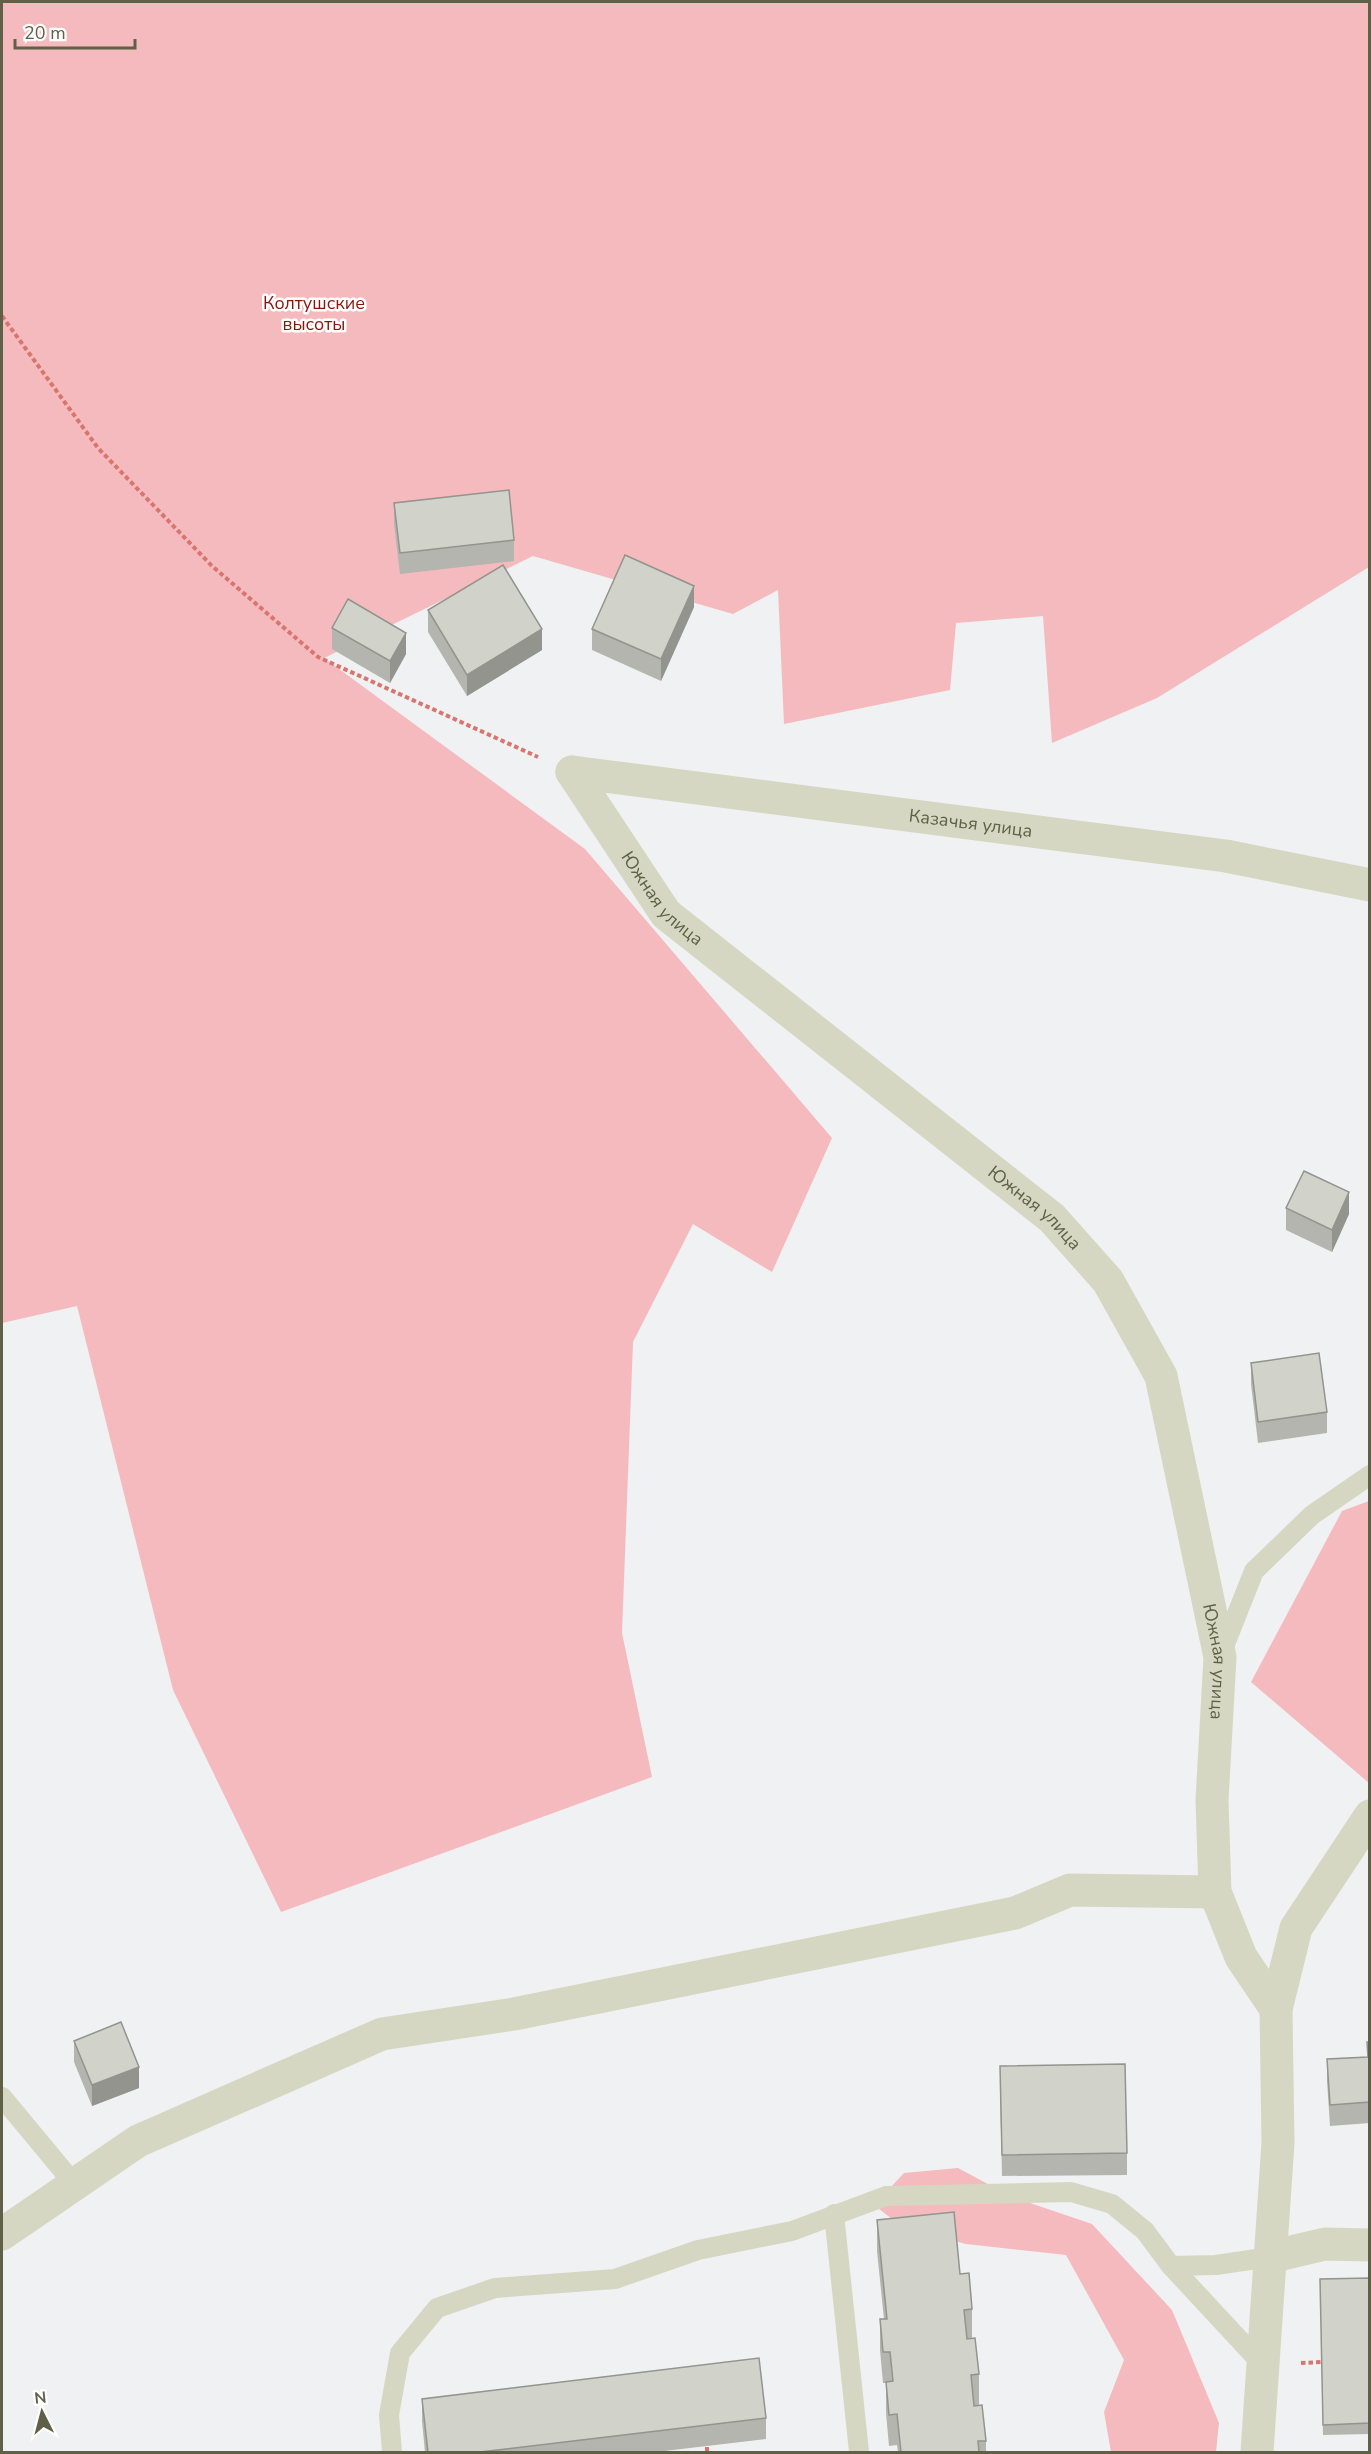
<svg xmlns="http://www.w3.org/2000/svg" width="1371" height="2454" font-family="'Nunito Sans',sans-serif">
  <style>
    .green { fill: #f5babd }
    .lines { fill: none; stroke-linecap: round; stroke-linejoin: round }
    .path { stroke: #d7756e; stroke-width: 4; stroke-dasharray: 4.5 3; stroke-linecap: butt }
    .service { stroke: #d6d7c2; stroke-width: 20 }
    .minor { stroke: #d6d7c2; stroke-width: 33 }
    .wall { fill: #b4b5ae }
    .shaded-wall { fill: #92948d }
    .building { fill: #d1d3ca; stroke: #92948d; stroke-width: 1.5 }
    .labels { text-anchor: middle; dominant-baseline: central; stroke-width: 5; stroke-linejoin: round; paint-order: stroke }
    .park-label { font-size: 18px; fill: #8d140c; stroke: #fff }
    .street-label { font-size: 18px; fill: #606046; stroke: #fff }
  </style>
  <rect width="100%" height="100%" fill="#f0f1f3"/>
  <g class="green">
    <polygon points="2,2 1369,2 1369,567 1157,698 1052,743 1043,616 956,623 950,690 784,724 778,590 733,614 533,556 324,658 585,849 832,1138 772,1272 693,1224 633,1342 622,1633 652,1777 281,1912 173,1690 77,1306 2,1323"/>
    <polygon points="1369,1501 1369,1783 1251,1682 1342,1511"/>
    <polygon points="958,2168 1012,2197 1092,2224 1172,2310 1219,2423 1216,2452 1111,2452 1104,2412 1124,2360 1066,2255 966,2244 901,2226 874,2205 904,2173"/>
  </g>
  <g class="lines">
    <g class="path">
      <polyline points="2,316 98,448 212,566 318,657 538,757"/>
      <polyline points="1301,2363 1322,2362"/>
      <polyline points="707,2447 707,2452"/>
    </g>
    <g class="service">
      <polyline points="1221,1654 1254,1571 1312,1515 1370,1475"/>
      <polyline points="2,2097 75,2185"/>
      <polyline points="834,2214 859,2452"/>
      <polyline points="1171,2266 1216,2265 1270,2257"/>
      <polyline points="392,2452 389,2415 400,2353 437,2308 495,2288 615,2279 698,2250 792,2231 886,2196 1071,2192 1112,2204 1145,2231 1171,2266 1262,2364"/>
    </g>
    <g class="minor">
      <path id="s1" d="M572 772 666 914 1052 1218 1108 1281 1161 1376 1220 1657 1212 1800 1215 1892 1241 1957 1276 2009 1278 2143 1257 2452"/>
      <path id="s2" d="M572 772 1226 856 1370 885"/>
      <polyline points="1276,2009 1296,1928 1370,1816"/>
      <polyline points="2,2234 138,2141 382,2034 514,2014 1015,1913 1070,1890 1215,1892"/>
      <polyline points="1270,2257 1325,2244 1370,2245"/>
    </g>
  </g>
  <g class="wall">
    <polygon points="394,503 514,540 514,561 400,574 394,524"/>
    <polygon points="694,607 661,681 592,650 592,629"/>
    <polygon points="428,610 542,650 467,696 428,632"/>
    <polygon points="332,628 406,654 390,683 332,649"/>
    <polygon points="1286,1208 1349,1214 1332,1252 1286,1230"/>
    <polygon points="1251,1363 1327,1412 1327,1433 1258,1443 1251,1384"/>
    <polygon points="74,2041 139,2088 92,2106 74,2062"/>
    <polygon points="1367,2042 1370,2042 1370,2123 1330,2126 1327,2081 1327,2059 1367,2057"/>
    <polygon points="1000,2088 1127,2153 1127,2175 1002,2176"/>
    <polygon points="877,2220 960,2274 972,2309 972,2338 979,2374 979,2405 986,2441 986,2452 898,2452 897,2445 889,2446 886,2413 886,2383 883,2383 880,2350 880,2319 884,2319 877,2251"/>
    <polygon points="1370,2278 1370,2434 1323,2435 1320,2279"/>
    <polygon points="422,2399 766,2418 766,2439 656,2452 425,2452 422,2421"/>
  </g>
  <g class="shaded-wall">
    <polygon points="694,586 694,607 661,681 661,659"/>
    <polygon points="542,629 542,650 467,696 467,675"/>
    <polygon points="406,633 406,654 390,683 390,661"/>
    <polygon points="1349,1192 1349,1214 1332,1252 1332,1230"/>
    <polygon points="139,2067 139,2088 92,2106 92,2085"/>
  </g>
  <g class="building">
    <polygon points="509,490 514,540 400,553 394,503"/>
    <polygon points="625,555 694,586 661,659 592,629"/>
    <polygon points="503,565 542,629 467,675 428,610"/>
    <polygon points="348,599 406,633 390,661 332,628"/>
    <polygon points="1304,1171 1349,1192 1332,1230 1286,1208"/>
    <polygon points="1319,1353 1327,1412 1258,1422 1251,1363"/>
    <polygon points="121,2022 139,2067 92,2085 74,2041"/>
    <polygon points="1367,2042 1370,2042 1370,2102 1330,2105 1327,2059 1368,2057"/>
    <polygon points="1125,2064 1127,2153 1002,2155 1000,2066"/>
    <polygon points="954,2212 960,2274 969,2273 972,2309 964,2310 967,2339 975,2338 979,2374 971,2375 974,2406 982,2405 986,2441 978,2441 979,2452 901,2452 897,2414 889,2415 886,2382 893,2381 890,2352 883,2352 880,2319 887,2319 877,2220"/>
    <polygon points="1370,2278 1370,2423 1323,2425 1320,2279"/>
    <polygon points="759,2358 766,2418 480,2452 428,2452 422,2399"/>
  </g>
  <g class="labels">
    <g class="park-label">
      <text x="314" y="303">Колтушские<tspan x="314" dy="21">высоты</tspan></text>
    </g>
    <g class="street-label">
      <text stroke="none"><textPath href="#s2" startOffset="402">Казачья улица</textPath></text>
      <text stroke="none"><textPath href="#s1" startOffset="156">Южная улица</textPath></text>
      <text stroke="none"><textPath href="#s1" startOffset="642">Южная улица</textPath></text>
      <text stroke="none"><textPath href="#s1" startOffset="1146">Южная улица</textPath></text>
    </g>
  </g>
  <rect width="1371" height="2454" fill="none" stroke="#606046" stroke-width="6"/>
  <g transform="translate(42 2412) rotate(354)" stroke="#ffffff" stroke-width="4.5" paint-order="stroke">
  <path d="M0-4.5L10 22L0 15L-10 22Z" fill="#606046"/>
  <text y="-9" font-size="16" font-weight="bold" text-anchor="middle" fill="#606046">N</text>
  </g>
  <path d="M15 39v9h120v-9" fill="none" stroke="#606046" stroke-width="3"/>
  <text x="24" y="39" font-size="18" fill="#606046" stroke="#ffffff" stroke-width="4.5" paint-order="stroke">20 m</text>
</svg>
